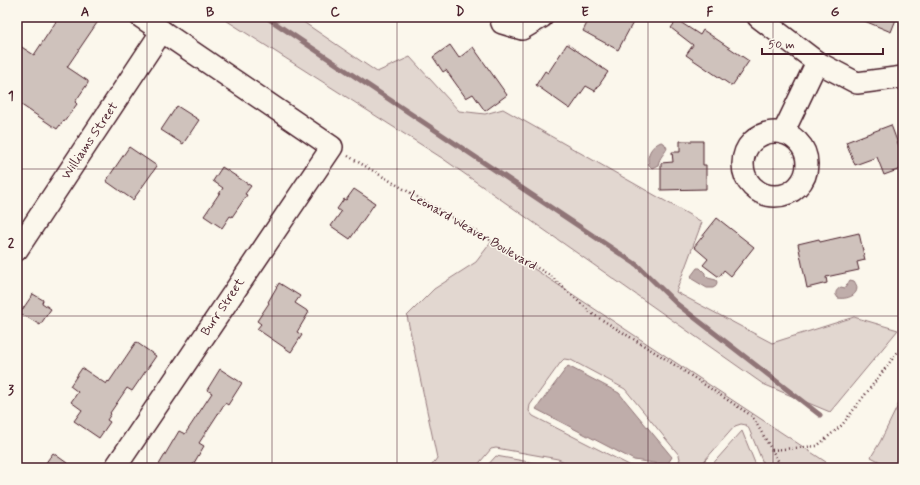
<svg xmlns="http://www.w3.org/2000/svg" width="920" height="485" font-family="Mynerve,sans-serif">
  <style>
    .green { fill: #e2d7d0; stroke: #967b7e }
    .water { fill: #bfadaa; stroke: #907477 }
    .lines { fill: none; stroke-linecap: round; stroke-linejoin: round }
    .stream { stroke: #907477; stroke-width: 5 }
    .building { fill: #cfc2bc; stroke: #4a1f2b }
    .minor-casing { stroke: #4a1f2b; stroke-width: 24 }
    .path { stroke: #4a1f2b; stroke-width: 2.5; stroke-dasharray: 1 3; stroke-linecap: butt }
    .minor { stroke: #fbf7ec; stroke-width: 21 }
    .grid { fill: none; stroke: #4a1f2b; stroke-width: 1; stroke-opacity: 0.55 }
    .labels { text-anchor: middle; dominant-baseline: central; stroke-width: 3; stroke-linejoin: round; paint-order: stroke }
    .street-label { font-size: 13px; fill: #4a1f2b; stroke: #fbf7ec }
    .neatline { fill: none; stroke: #4a1f2b; stroke-width: 1.5 }
    .grid-label { font-size: 13px; text-anchor: middle; font-weight: bold; fill: #4a1f2b }
  </style>
  <rect width="100%" height="100%" fill="#fbf7ec"/>
  <filter id="ink" filterUnits="userSpaceOnUse"><feTurbulence type="fractalNoise" baseFrequency=".025" numOctaves="2"/><feDisplacementMap in="SourceGraphic" scale="8" xChannelSelector="R" yChannelSelector="G"/><feConvolveMatrix kernelMatrix="1 2 1 2 8 2 1 2 1" color-interpolation-filters="sRGB"/></filter>
  <g filter="url(#ink)">
    <g class="green">
      <polygon points="221,17 296,17 377,72 410,57 459,111 485,114 503,109 702,222 676,292 772,343 854,317 898,330 830,412 763,384 442,158"/>
      <polygon points="492,241 835,468 765,468 749,429 746,425 741,424 735,426 698,468 675,468 680,459 679,455 625,389 571,360 564,359 561,362 530,405 529,411 533,416 631,466 641,468 578,468 558,459 496,448 491,449 475,468 430,468 437,458 407,316 434,289 476,262"/>
      <polygon points="903,395 903,468 892,468 871,457 880,442"/>
      <polygon points="742,431 757,468 709,468"/>
      <polygon points="496,456 557,467 560,468 485,468"/>
    </g>
    <g class="water">
      <path d="M661 142 664 143 667 148C664 155 660 156 658 165L652 168 649 165C646 155 651 146 661 142Z"/>
      <polygon points="697,268 700,268 705,273 705,275 708,278 716,280 717,282 716,286 713,288 707,288 692,279 691,276"/>
      <path d="M850 280 854 281C863 293 849 300 838 298L836 295C835 291 838 289 841 287L845 288Z"/>
      <polygon points="568,366 619,393 672,457 667,465 634,460 536,409"/>
    </g>
    <g class="lines">
      <polyline class="stream" points="266,17 637,265 677,304 820,415"/>
    </g>
    <g class="building">
      <polygon points="59,17 101,17 67,67 88,81 88,83 75,102 77,104 64,122 63,121 57,129 17,102 17,44 34,55"/>
      <polygon points="590,17 636,17 618,50 583,31"/>
      <polygon points="855,17 897,17 891,32"/>
      <polygon points="677,20 700,35 703,30 749,61 732,86 686,55 693,45 671,28"/>
      <polygon points="567,44 608,72 595,91 586,86 570,109 536,85 545,71 548,73"/>
      <polygon points="450,45 459,58 473,47 507,95 485,111 473,94 466,98 446,70 443,72 433,57"/>
      <polygon points="177,106 199,120 183,144 161,130"/>
      <polygon points="891,125 903,157 903,168 884,175 877,157 855,165 846,142"/>
      <polygon points="680,141 703,141 703,165 706,165 706,189 661,190 661,163 673,162 672,152 680,152"/>
      <polygon points="129,147 157,166 133,200 106,181"/>
      <polygon points="222,167 251,186 245,194 247,195 232,217 230,216 222,228 204,216 223,188 213,181"/>
      <polygon points="354,189 375,203 350,239 331,226 341,212 337,209 344,199 346,200"/>
      <polygon points="717,218 754,247 731,276 724,270 719,277 703,265 708,259 694,247"/>
      <polygon points="859,233 865,260 857,262 859,270 826,277 827,283 807,288 798,244 819,239 820,242"/>
      <polygon points="279,283 300,296 295,303 309,312 297,332 302,335 291,352 257,329 261,324 257,321 269,303 268,302"/>
      <polygon points="33,294 43,300 42,303 51,309 40,325 20,313"/>
      <polygon points="136,342 156,356 132,391 127,388 110,413 111,414 107,420 110,422 99,438 74,421 82,410 71,402 78,392 70,386 82,368 106,384 108,381 109,382"/>
      <polygon points="220,369 242,383 228,405 225,403 199,443 204,446 191,468 157,468 179,431 185,434 212,393 207,390"/>
      <polygon points="53,453 74,468 42,468"/>
    </g>
    <g class="lines">
      <defs>
        <g id="minor">
          <polyline points="500,17 502,23 522,29 542,17"/>
          <polyline points="758,17 817,62 857,83 903,77"/>
          <circle cx="775" cy="164" r="32"/>
          <polyline points="783,133 817,62"/>
          <polyline points="17,250 162,31"/>
          <polyline points="115,468 332,147 141,17"/>
        </g>
      </defs>
      <use href="#minor" class="minor-casing"/>
      <g class="path">
        <polyline points="348,156 551,276 591,313 661,356 752,416 780,464 780,468"/>
        <polyline points="772,450 817,446 842,425 903,345"/>
      </g>
      <use href="#minor" class="minor"/>
    </g>
  </g>
  <path class="grid" d="M147 17V468M272 17V468M397 17V468M523 17V468M648 17V468M773 17V468M17 169H903M17 316H903"/>
  <g class="labels">
    <g class="street-label">
      <text transform="translate(90 141) rotate(-56)">Williams Street</text>
      <text transform="translate(473 231) rotate(30)">Leonard Weaver Boulevard</text>
      <text transform="translate(223 307) rotate(-56)">Burr Street</text>
    </g>
  </g>
  <rect width="920" height="485" fill="none" stroke="#fbf7ec" stroke-width="44"/>
  <path d="M762 48v6h121v-6" fill="none" stroke="#4a1f2b" stroke-width="2"/>
  <text x="768" y="48" font-size="12" fill="#4a1f2b" stroke="#fbf7ec" stroke-width="3" paint-order="stroke">50 m</text>
  <rect x="22" y="22" width="876" height="441" class="neatline"/>
  <g class="grid-label">
    <text x="85" y="16">A</text>
    <text x="210" y="16">B</text>
    <text x="335" y="16">C</text>
    <text x="460" y="16">D</text>
    <text x="585" y="16">E</text>
    <text x="710" y="16">F</text>
    <text x="835" y="16">G</text>
    <text x="11" y="100">1</text>
    <text x="11" y="247">2</text>
    <text x="11" y="394">3</text>
  </g>
</svg>
